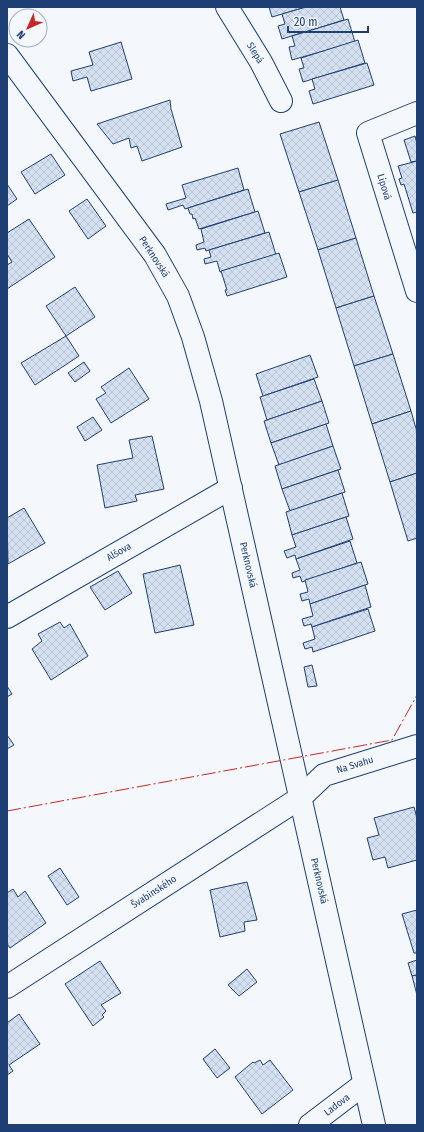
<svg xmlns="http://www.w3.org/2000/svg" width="424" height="1132" font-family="'Fira Sans Condensed',sans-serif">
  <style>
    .building { fill: url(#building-cross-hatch); stroke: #1d3f73 }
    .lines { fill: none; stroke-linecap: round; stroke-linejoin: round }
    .street-casing { stroke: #1d3f73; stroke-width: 24 }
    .street { stroke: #f4f7fb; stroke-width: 22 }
    .power { stroke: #c62828; stroke-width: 1; stroke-dasharray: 14 3 2 3; stroke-linecap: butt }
    .labels { text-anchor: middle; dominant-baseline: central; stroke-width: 3; stroke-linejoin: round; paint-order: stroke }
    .street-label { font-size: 10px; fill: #1d3f73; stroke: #f4f7fb }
  </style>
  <defs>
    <pattern id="building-cross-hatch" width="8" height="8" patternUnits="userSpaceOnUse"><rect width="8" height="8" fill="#d5e0f0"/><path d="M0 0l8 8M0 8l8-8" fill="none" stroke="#b6c1d1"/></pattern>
  </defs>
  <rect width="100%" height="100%" fill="#f4f7fb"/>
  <g class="building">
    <polygon points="269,7 306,7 272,17"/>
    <polygon points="306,7 340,7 344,20 282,39 278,26 285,24 282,14"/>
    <polygon points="348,19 355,42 292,60 289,47 295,46 292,36"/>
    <polygon points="358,40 365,63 303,82 299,69 304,68 301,58"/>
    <polygon points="121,42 132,79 91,91 87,77 73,81 71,71 93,65 89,52"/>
    <polygon points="367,63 374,85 313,104 309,91 315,89 312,79"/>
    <polygon points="170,100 171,109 182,147 142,161 137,146 131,148 129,138 113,144 97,124"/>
    <polygon points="319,122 338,180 299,192 280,134"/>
    <polygon points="415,136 417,144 417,161 411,162 404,140"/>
    <polygon points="51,154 65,175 35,194 21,172"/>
    <polygon points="417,161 417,212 413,213 404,184 401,185 399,179 402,178 398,166"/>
    <polygon points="238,168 244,190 188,208 185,209 183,205 168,210 166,204 186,198 182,185"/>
    <polygon points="338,180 356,238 318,250 299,192"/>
    <polygon points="7,184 17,199 7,206"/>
    <polygon points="248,189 255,212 199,229 195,218 193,219 192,214 190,214 188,208"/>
    <polygon points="87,199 106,226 88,239 69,211"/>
    <polygon points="258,211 265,233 206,251 205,248 197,250 196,245 204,242 201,229"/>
    <polygon points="29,219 55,257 7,289 7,265 12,262 7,254 7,233"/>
    <polygon points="269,232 276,255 220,272 217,261 205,264 204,259 211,257 209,250"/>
    <polygon points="356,238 374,296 336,308 318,250"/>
    <polygon points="279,253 287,277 227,296 225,290 227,290 221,271"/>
    <polygon points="75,287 95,317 66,336 46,306"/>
    <polygon points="374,296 393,354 354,366 336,308"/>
    <polygon points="66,336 79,356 35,385 21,363"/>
    <polygon points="393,354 411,411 372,424 354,366"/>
    <polygon points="310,355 318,377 263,396 256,374"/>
    <polygon points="84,362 90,371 75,382 68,373"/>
    <polygon points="129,368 149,399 111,423 96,399 106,393 101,387"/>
    <polygon points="314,379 322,401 267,420 260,397"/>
    <polygon points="322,401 329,423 271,443 264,421"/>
    <polygon points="411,411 417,432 417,473 390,482 372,424"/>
    <polygon points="93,417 102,430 85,441 77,427"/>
    <polygon points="326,424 333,446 279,465 271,443"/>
    <polygon points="152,436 164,489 135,495 137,501 105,508 97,465 133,458 129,440"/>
    <polygon points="333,446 341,469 282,489 275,466"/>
    <polygon points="338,470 345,492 290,511 282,489"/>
    <polygon points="417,473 417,538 408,541 390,482"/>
    <polygon points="342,493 349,516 292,535 286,512"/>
    <polygon points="24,508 45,543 8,564 7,518"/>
    <polygon points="346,517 353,539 296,559 295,555 287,558 284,551 296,547 292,535"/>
    <polygon points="350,541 357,563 302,582 300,576 293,578 292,573 300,570 296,559"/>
    <polygon points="361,562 368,584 310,604 309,599 302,601 300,594 308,592 305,580"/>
    <polygon points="180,565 194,625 155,633 143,574"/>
    <polygon points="118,571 132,593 105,610 90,587"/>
    <polygon points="365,585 371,607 312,627 311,624 304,626 302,619 313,616 310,604"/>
    <polygon points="368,609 375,631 313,652 312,647 305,649 303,643 315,639 312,627"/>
    <polygon points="60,622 64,628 70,624 88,656 51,680 32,649 42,641 38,634"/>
    <polygon points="312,665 317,686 308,687 304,667"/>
    <polygon points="7,686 12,694 7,697"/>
    <polygon points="7,735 14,745 7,749"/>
    <polygon points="414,807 417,818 417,860 388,868 385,857 373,860 367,838 379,835 374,818"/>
    <polygon points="60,868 79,897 67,905 48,876"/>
    <polygon points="247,882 257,920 244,922 245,931 220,937 210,890"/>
    <polygon points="13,889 18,897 25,891 46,923 10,948 7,944 7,893"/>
    <polygon points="417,910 417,953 414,953 402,914"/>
    <polygon points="417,960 417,975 412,976 408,963"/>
    <polygon points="100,961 121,993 101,1005 106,1011 102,1015 104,1017 93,1026 65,984"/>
    <polygon points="247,969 257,982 239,996 228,985"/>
    <polygon points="417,975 417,995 412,976"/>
    <polygon points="19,1014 40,1044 9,1065 13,1071 7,1075 7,1023"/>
    <polygon points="215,1049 230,1068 217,1078 203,1059"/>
    <polygon points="260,1060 263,1065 270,1060 293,1090 262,1114 235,1077 253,1062 254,1063"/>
  </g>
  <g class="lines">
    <defs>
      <g id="street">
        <polyline points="227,7 261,62 281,101"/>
        <polyline points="7,55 155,255 178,296 193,337 211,401 374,1125"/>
        <polyline points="417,113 368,133 417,291"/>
        <polyline points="7,617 231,488"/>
        <polyline points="7,987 300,798 324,775 417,746"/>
        <polyline points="310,1125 364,1084"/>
      </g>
    </defs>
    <use href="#street" class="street-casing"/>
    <use href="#street" class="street"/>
    <polyline class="power" points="7,811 392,740 417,695"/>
  </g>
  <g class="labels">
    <g class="street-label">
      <text transform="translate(255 53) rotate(58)">Slepá</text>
      <text transform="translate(384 187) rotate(73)">Lipová</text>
      <text transform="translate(154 257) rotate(57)">Perknovská</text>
      <text transform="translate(119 552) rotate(-30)">Alšova</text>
      <text transform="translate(248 565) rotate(77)">Perknovská</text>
      <text transform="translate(355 765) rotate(-17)">Na Svahu</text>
      <text transform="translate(319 881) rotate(77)">Perknovská</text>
      <text transform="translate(154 892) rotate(-33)">Švabinského</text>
      <text transform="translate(337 1105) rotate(-37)">Ladova</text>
    </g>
  </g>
  <rect width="424" height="1132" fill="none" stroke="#1d3f73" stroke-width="16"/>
  <g transform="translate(28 28) rotate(225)"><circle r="19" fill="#f4f7fb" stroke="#9eadc5"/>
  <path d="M0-3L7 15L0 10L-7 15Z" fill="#c62828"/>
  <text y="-6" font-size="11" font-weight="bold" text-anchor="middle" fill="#1d3f73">N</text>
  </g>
  <path d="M288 26v6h80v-6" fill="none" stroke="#1d3f73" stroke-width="2"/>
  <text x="294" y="26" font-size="12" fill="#1d3f73" stroke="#f4f7fb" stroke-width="3" paint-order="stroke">20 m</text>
</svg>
